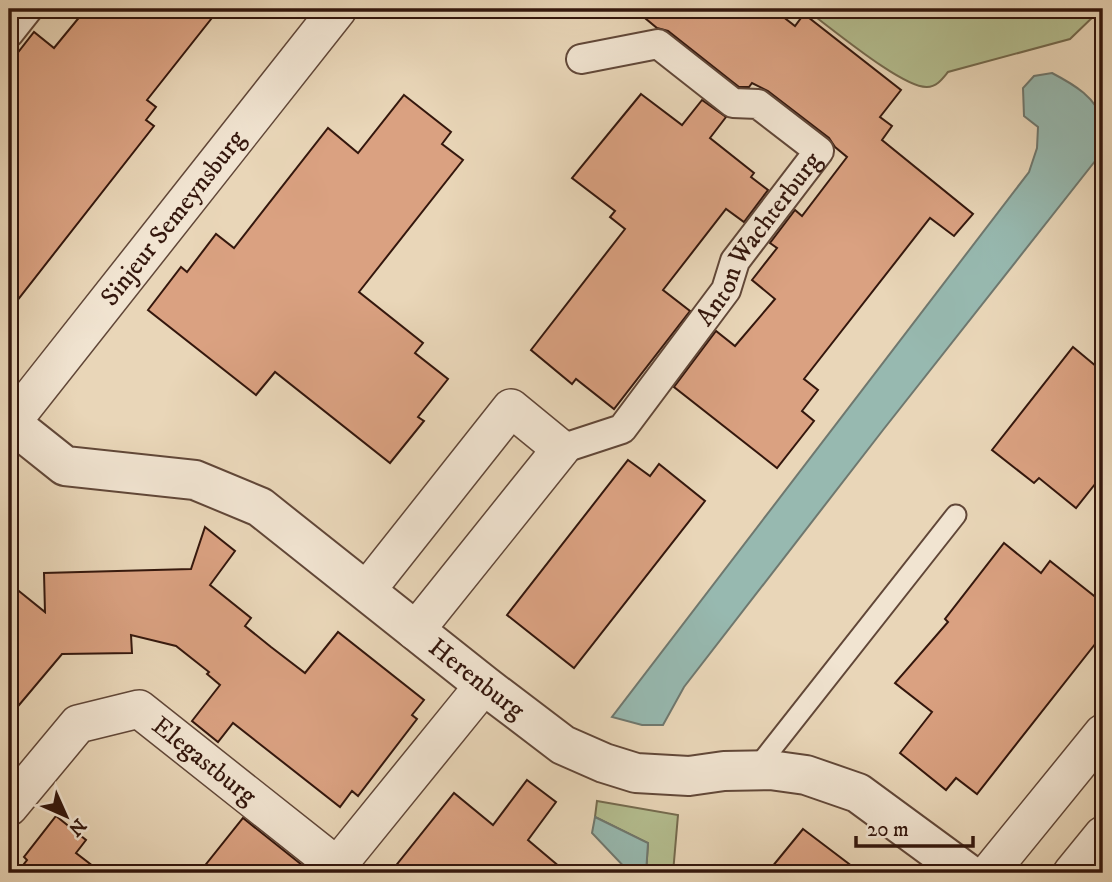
<svg xmlns="http://www.w3.org/2000/svg" width="1112" height="882" font-family="'IM FELL DW Pica',serif">
  <style>
    .green { fill: #b4be90; stroke: #746a4e; stroke-width: 2 }
    .water { fill: #97b9b0; stroke: #6f786f; stroke-width: 2 }
    .building { fill: #daa181; stroke: #34170d; stroke-width: 2 }
    .lines { fill: none; stroke-linecap: round; stroke-linejoin: round }
    .service-casing { stroke: #614738; stroke-width: 23 }
    .pedestrian-casing { stroke: #614738; stroke-width: 32 }
    .minor-casing { stroke: #614738; stroke-width: 40 }
    .tertiary-casing { stroke: #614738; stroke-width: 42 }
    .service { stroke: #f1e4d1; stroke-width: 19 }
    .pedestrian { stroke: #f1e4d1; stroke-width: 28 }
    .minor { stroke: #f1e4d1; stroke-width: 37 }
    .tertiary { stroke: #f1e4d1; stroke-width: 38 }
    .labels { text-anchor: middle; dominant-baseline: central; stroke-width: 5; stroke-linejoin: round; paint-order: stroke }
    .street-label { font-size: 26px; fill: #34170d; stroke: #f1e4d1 }
  </style>
  <rect width="100%" height="100%" fill="#e9d6b8"/>
  <filter id="stains"><feTurbulence type="fractalNoise" baseFrequency=".00286" numOctaves="4"/><feColorMatrix values="0 0 0 0 .2 0 0 0 0 .09 0 0 0 0 .02 0 0 0 .5 -.17"/></filter>
  <radialGradient id="worn" r=".72"><stop offset=".6" stop-color="#630" stop-opacity="0"/><stop offset="1" stop-color="#630" stop-opacity=".3"/></radialGradient>
  <g class="green">
    <path d="M805 9H1093L1097 13 1070 39 948 72C943 78 937 87 927 87 902 88 829 26 805 9Z"/>
    <polygon points="597,801 678,815 673,873 646,873 648,843 595,817"/>
  </g>
  <g class="water">
    <path d="M1052 73C1073 84 1098 98 1103 123 1105 131 1103 143 1103 151L883 430 684 687 663 725H642L612 717 1029 172 1037 148 1038 127 1024 116 1023 88 1034 76Z"/>
    <polygon points="595,817 648,843 646,873 630,873 592,833"/>
  </g>
  <g class="building">
    <polygon points="86,9 219,9 147,100 156,107 146,120 154,126 9,311 9,64 34,32 54,48"/>
    <polygon points="634,9 773,9 795,26 804,14 901,90 880,117 892,126 882,140 973,214 954,236 930,218 804,379 818,390 802,411 814,421 777,468 674,387 716,331 735,346 775,299 752,280 777,248 770,243 795,210 802,216 847,157 835,147 829,138 768,91 752,83 749,87 739,87 668,31 657,28"/>
    <polygon points="641,94 682,125 702,100 726,117 710,138 754,173 751,177 768,190 744,222 726,209 663,290 690,311 614,409 576,379 572,384 531,350 625,229 610,217 615,211 572,178"/>
    <polygon points="404,95 451,132 442,144 463,160 359,292 423,343 415,353 448,379 418,417 424,421 390,463 275,372 256,395 148,310 181,267 187,272 216,234 234,248 328,128 358,153"/>
    <polygon points="1073,347 1103,372 1103,474 1076,508 1039,478 1034,483 992,450"/>
    <polygon points="628,460 650,476 659,464 705,501 574,668 507,615"/>
    <polygon points="205,527 235,551 210,585 251,618 245,626 271,647 305,673 338,632 424,700 412,715 417,719 358,796 352,791 340,807 233,723 218,742 192,721 220,685 207,674 209,672 176,646 131,635 132,653 62,654 9,717 9,583 45,612 44,573 191,569"/>
    <polygon points="1004,543 1041,573 1050,561 1103,603 1103,634 977,794 956,778 946,790 900,753 932,712 895,683 948,622 945,619"/>
    <polygon points="527,780 556,802 528,840 567,873 390,873 454,793 493,825"/>
    <polygon points="56,816 86,840 76,853 102,873 17,873 27,860 24,857"/>
    <polygon points="243,818 312,873 199,873"/>
    <polygon points="803,829 861,873 767,873"/>
  </g>
  <g class="lines">
    <defs>
      <polyline id="service" points="755,770 956,515"/>
      <g id="pedestrian">
        <polyline points="9,33 28,9"/>
        <path id="s1" d="M561 449 622 429 726 290 735 261 819 151 758 104 733 103 658 44 581 59"/>
      </g>
      <g id="minor">
        <path id="s2" d="M9 421 11 423 338 9"/>
        <polyline points="366,591 511,408 561,449 415,631"/>
        <path id="s3" d="M9 807 78 724 139 709 337 866"/>
        <polyline points="346,873 337,866 484,685"/>
        <polyline points="989,873 1103,733"/>
        <polyline points="1072,873 1103,835"/>
      </g>
      <g id="tertiary">
        <path id="s4" d="M9 427 11 423 65 466 195 480 260 507 484 685 563 745 604 763 636 773 689 776 724 771 770 770 806 775 858 793 967 873"/>
      </g>
    </defs>
    <use href="#service" class="service-casing"/>
    <use href="#pedestrian" class="pedestrian-casing"/>
    <use href="#minor" class="minor-casing"/>
    <use href="#tertiary" class="tertiary-casing"/>
    <use href="#service" class="service"/>
    <use href="#pedestrian" class="pedestrian"/>
    <use href="#minor" class="minor"/>
    <use href="#tertiary" class="tertiary"/>
  </g>
  <g class="labels">
    <g class="street-label">
      <text stroke="none"><textPath href="#s2" startOffset="264">Sinjeur Semeynsburg</textPath></text>
      <text stroke="none"><textPath href="#s1" startOffset="299">Anton Wachterburg</textPath></text>
      <text stroke="none"><textPath href="#s4" startOffset="551">Herenburg</textPath></text>
      <text stroke="none"><textPath href="#s3" startOffset="254">Elegastburg</textPath></text>
    </g>
  </g>
  <rect width="1112" height="882" fill="none" stroke="#e9d6b8" stroke-width="35"/>
  <rect x="10" y="10" width="1091" height="861" fill="none" stroke="#34170d" stroke-width="3.5"/>
  <rect x="18" y="18" width="1077" height="847" fill="none" stroke="#34170d" stroke-width="2"/>
  <g transform="translate(66 816) rotate(135)" stroke="#f1e4d1" stroke-width="5" paint-order="stroke">
  <path d="M0-5L12 26L0 18L-12 26Z" fill="#34170d"/>
  <text y="-10" font-size="19" font-weight="bold" text-anchor="middle" fill="#34170d">N</text>
  </g>
  <path d="M856 836v10h117v-10" fill="none" stroke="#34170d" stroke-width="3.5"/>
  <text x="867" y="836" font-size="21" fill="#34170d" stroke="#f1e4d1" stroke-width="5" paint-order="stroke">20 m</text>
  <rect width="100%" height="100%" filter="url(#stains)"/>
  <rect width="100%" height="100%" fill="url(#worn)"/>
</svg>
